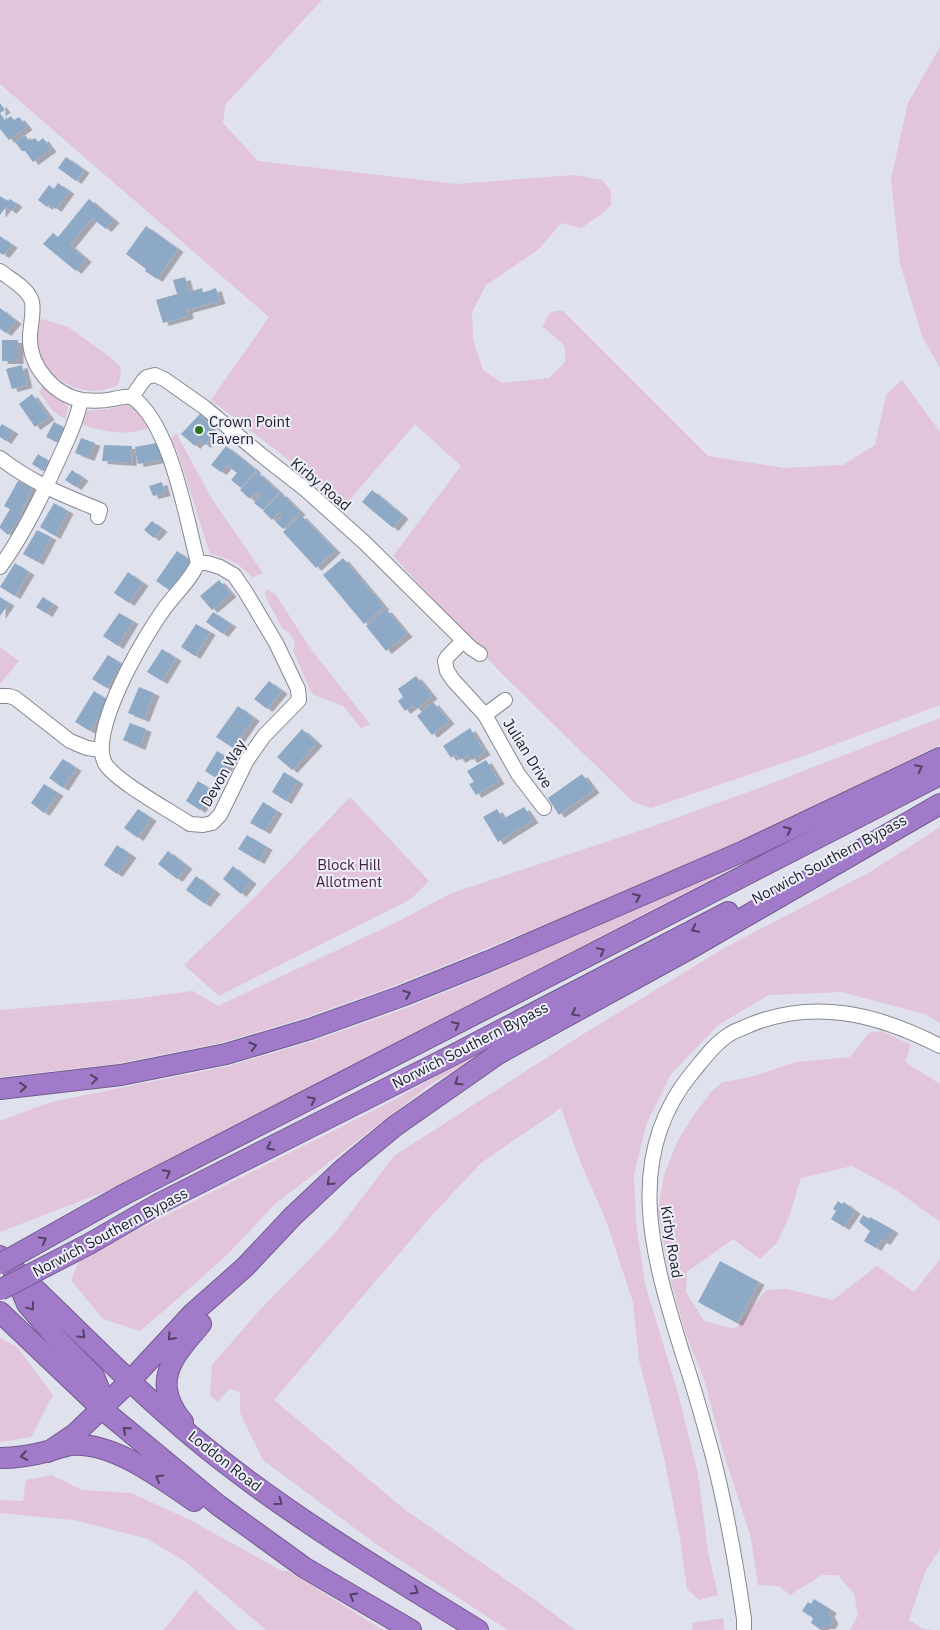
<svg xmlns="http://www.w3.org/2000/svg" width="940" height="1630" font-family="'IBM Plex Sans',sans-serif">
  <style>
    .green { fill: #e2c4db }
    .building { fill: #8ea9c6; filter: url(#shadow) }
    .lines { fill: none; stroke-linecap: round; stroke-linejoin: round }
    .minor-casing { stroke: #868893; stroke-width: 16 }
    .highway-casing { stroke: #725a8e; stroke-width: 22 }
    .minor { stroke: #fff; stroke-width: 14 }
    .highway { stroke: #a17bc9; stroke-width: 20 }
    .highway-bridge-casing { stroke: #725a8e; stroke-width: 22; stroke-linecap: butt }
    .highway-bridge { stroke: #a17bc9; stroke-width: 20 }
    .oneway { stroke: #514264 }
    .poi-dot { fill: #27761f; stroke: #eceefb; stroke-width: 2 }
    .labels { text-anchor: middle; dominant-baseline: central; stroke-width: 4; stroke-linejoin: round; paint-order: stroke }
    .poi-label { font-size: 15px; fill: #1c1c21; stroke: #eceefb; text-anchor: start }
    .street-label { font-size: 15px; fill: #1c1c21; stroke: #eceefb }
    .park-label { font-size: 15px; fill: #461c3f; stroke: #eceefb }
  </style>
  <defs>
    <filter id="shadow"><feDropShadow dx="5.5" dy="3" stdDeviation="0" flood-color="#0004"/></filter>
  </defs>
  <rect width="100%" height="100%" fill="#dfe1ed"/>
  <g class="green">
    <polygon points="0,0 322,0 225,105 223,123 258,161 456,184 574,175 602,180 611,191 611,205 603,213 581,228 561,223 539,249 486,285 472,312 473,340 483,370 502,383 549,378 565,362 565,346 542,326 551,312 562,310 708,456 784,468 843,465 875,445 886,395 902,380 940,432 940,705 812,753 651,808 633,802 499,671 393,556 461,466 415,424 346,504 211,400 269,317 0,84"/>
    <polygon points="940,47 940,368 922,336 900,263 891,179 908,103"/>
    <path d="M42 319 68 327 110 357 120 366 121 373 118 385C95 395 76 392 56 377 48 370 41 363 38 352 36 342 38 331 39 321Z"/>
    <path d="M43 387 68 406 66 419C54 416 46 401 39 391Z"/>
    <path d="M128 405 135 408 149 428C125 436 106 432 82 425L87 411 109 409Z"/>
    <path d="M176 433 212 499 263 573 252 578C240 563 228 558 210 554L178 453 171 439Z"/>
    <polygon points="266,589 276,595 310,648 370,724 361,728 343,706 314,695 311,692 293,650 295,642 289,632 282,628 265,595"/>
    <polygon points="0,647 19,661 0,684"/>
    <polygon points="940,718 940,745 691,865 396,985 304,1018 220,1043 115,1064 0,1077 0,1010 132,999 193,991 218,1006 395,923 452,893 651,827 762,787"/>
    <polygon points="350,797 429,881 411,899 219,996 184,965 258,894"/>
    <polygon points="940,827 940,1023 925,1014 841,992 769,995 718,1025 671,1074 646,1125 634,1175 636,1222 645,1284 678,1393 698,1474 708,1552 718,1595 699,1600 687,1589 680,1538 664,1457 639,1360 633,1302 606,1220 581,1164 561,1108 481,1163 434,1213 274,1400 404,1509 538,1602 575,1630 508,1630 380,1547 263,1460 240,1413 240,1392 229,1389 218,1402 210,1395 212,1365 258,1312 336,1232 394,1156 585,1033 726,947 870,872"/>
    <polygon points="747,857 748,860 117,1187 0,1232 0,1121 51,1102 229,1066 313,1041 404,1009 492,973"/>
    <polygon points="882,1031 911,1045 905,1062 940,1084 940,1222 896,1190 852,1166 801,1178 788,1219 777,1243 760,1259 733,1239 687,1272 686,1292 704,1321 735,1329 766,1290 787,1289 833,1300 877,1266 914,1292 940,1259 940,1549 925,1572 909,1620 923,1629 933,1630 850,1630 858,1615 854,1594 838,1575 822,1575 790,1595 779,1586 758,1585 751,1538 723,1451 704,1379 685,1332 670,1278 658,1211 664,1175 678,1140 694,1115 712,1091 723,1082 751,1077 796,1062 850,1057 869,1033"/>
    <polygon points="491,1046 493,1047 431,1084 275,1204 227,1255 174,1302 140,1331 103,1319 71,1280 80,1259 392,1101"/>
    <polygon points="0,1338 17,1347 53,1395 31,1437 0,1442"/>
    <polygon points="52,1475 82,1490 131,1493 188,1519 282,1571 288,1571 383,1630 266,1630 186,1562 148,1539 74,1520 0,1513 0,1500 23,1501 26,1480"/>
    <polygon points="195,1590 237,1630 164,1630"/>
    <polygon points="723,1618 724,1630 693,1630 692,1623"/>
  </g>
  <g class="building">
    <polygon points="0,103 5,110 0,113 5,120 11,116 14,120 19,117 27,127 9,140 0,129"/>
    <polygon points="25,135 29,141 35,138 38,142 43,138 51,149 33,162 25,151 22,151 15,142"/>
    <polygon points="66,157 84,170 76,181 58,168"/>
    <polygon points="58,183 69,191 56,209 49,204 47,207 38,200 49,185 54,189"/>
    <polygon points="0,196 8,201 10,199 17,204 11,211 6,207 0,215"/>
    <polygon points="89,199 114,220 106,229 92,218 70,245 86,259 76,271 43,244 53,233 58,237"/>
    <polygon points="146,226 178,249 157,279 145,271 146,269 126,254"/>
    <polygon points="0,236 12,245 4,255 0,253"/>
    <polygon points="185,277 189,292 202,288 203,293 216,288 220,301 187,310 188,316 163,323 156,300 177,294 173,280"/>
    <polygon points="0,308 16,321 6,333 0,329"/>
    <rect x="2" y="340" width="16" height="21"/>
    <polygon points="22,365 27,385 12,389 6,369"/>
    <polygon points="32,394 49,417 35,427 19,404"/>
    <polygon points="200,414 211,425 209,427 216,433 205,445 200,440 195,446 181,434"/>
    <polygon points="54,422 67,429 59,443 46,437"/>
    <polygon points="2,424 13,431 6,441 0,437 0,427"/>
    <polygon points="81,438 95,443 89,458 75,453"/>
    <polygon points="162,442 165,459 138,464 135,447"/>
    <polygon points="104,445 132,446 131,463 102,461"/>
    <polygon points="226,446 256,470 241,488 231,480 237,473 227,465 221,472 211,465"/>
    <polygon points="38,454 49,461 43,471 32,464"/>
    <polygon points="72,470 83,478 76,487 65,480"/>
    <polygon points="257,472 279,492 263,510 254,503 260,495 256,492 250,499 240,490"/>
    <polygon points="18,481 32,488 20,514 22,515 8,535 0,528 0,526 10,509 4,506"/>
    <polygon points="162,482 165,493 153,496 149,486"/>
    <polygon points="372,490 403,516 393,528 362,502"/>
    <polygon points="281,493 300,512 283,529 276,522 282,515 279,512 272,520 263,511"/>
    <polygon points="54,503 68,511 55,536 40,527"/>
    <polygon points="301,515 335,550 316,568 283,532"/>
    <polygon points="152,521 162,529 154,538 144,530"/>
    <polygon points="37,530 51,537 38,562 23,554"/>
    <polygon points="177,551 193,562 172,592 156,581"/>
    <polygon points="343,558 384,607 364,624 323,575"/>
    <polygon points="15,563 29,572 15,596 0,587"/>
    <polygon points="128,572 143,583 129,603 114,593"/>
    <polygon points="219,580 231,594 212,610 200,596"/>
    <polygon points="0,597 9,603 0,616"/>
    <polygon points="43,597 53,604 47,614 36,607"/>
    <polygon points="386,609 407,634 386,651 366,626"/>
    <polygon points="213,612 231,624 223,634 206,622"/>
    <polygon points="119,613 133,621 118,646 103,636"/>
    <polygon points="196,624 210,632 195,656 181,647"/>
    <polygon points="162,649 176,658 162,681 147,672"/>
    <polygon points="108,655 122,664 107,688 92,679"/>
    <polygon points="416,676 432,696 416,709 413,705 405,711 398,701 403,697 398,689"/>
    <polygon points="269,681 282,691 267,709 254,699"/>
    <polygon points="139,687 154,693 144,719 128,713"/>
    <polygon points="94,691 109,701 90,731 75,722"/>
    <polygon points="433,702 449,721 432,735 417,716"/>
    <polygon points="238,706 254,718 233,748 216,737"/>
    <polygon points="130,723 146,729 140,747 123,740"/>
    <polygon points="470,728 485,752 472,760 468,755 460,760 456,754 451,758 443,746"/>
    <polygon points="302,729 317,743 292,770 277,757"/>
    <polygon points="217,751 231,760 219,780 205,771"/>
    <polygon points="63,759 76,768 63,788 49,778"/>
    <polygon points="486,760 499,781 476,795 469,784 474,782 467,771"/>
    <polygon points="284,772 298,781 286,801 272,792"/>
    <polygon points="582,774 594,790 559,815 548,798"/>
    <polygon points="198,781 212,790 200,810 186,801"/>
    <polygon points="44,784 58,793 44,813 31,803"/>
    <polygon points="263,802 277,811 265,831 250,823"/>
    <polygon points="524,807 533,820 498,842 483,817 497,809 503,819"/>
    <polygon points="138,809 151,818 138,838 124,828"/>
    <polygon points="247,835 267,847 259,861 238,849"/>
    <polygon points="117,845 131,855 117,874 104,865"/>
    <polygon points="168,851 187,866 177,879 158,864"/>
    <polygon points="233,866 251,881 241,894 223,879"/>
    <polygon points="196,876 215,891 205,904 186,890"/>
    <polygon points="838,1201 842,1204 844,1202 855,1211 844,1227 831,1219 836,1211 833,1209"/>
    <polygon points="863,1215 869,1219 870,1217 893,1230 885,1242 881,1240 876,1248 864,1241 870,1231 859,1222"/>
    <polygon points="720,1261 759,1282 737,1323 698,1302"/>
    <polygon points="814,1599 831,1610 829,1614 833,1621 830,1626 824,1626 821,1630 811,1623 813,1618 802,1611 808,1602 811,1604"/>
  </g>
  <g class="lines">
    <defs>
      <g id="minor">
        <path d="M0 271C10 279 26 287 31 299 35 308 30 327 30 337 29 366 54 395 82 400 92 401 104 401 113 399 120 398 125 396 132 397"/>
        <path d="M132 397C171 424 186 518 198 563 190 582 173 595 162 612 143 639 86 735 106 765 119 783 169 810 190 824L203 825 212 823 220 815 247 760 264 736 299 700 298 689 276 643 245 591 234 575 220 567 207 563H198"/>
        <polyline points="132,397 143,381 147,377 155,375 164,379 204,407 260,454 306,490 365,543 471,648 480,654"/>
        <path d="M0 458C30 482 65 496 100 510L98 517"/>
        <path d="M0 567C23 535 40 500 56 465 66 443 76 423 81 400"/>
        <polyline points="463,641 447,657 445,661 447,671 453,680 485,715 518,774 544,808"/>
        <polyline points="0,696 9,696 15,698 70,741 87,748 101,750"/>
        <polyline points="485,715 505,700"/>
        <path d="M744 1630V1619C736 1563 726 1507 712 1453 703 1420 694 1387 683 1355 654 1261 621 1159 692 1073 703 1060 715 1043 730 1034 734 1031 741 1029 745 1027 812 997 878 1014 940 1046"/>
      </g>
      <g id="highway">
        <polyline points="0,1089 121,1075 226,1054 310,1029 402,996 489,961 744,851 940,758"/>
        <polyline points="123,1195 940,775"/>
        <polyline points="160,1203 453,1055 728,912"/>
        <path d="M0 1256C75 1325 144 1401 225 1463 305 1525 392 1577 478 1630"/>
        <polyline points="14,1274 27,1304 58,1340 94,1376 102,1396 102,1409"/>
        <polyline points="0,1312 102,1409 218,1505 305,1568 411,1630"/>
        <path d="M183 1422C149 1381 174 1356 201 1324"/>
        <polyline points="48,1452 76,1433 130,1381 192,1314 245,1267 293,1216 343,1169 395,1126 498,1054 691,948 940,804"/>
        <path d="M0 1458C16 1458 34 1455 49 1451 57 1449 64 1446 71 1445 112 1441 162 1479 194 1501"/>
      </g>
    </defs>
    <use href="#minor" class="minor-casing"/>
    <use href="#highway" class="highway-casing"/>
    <use href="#minor" class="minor"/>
    <use href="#highway" class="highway"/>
    <defs>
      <g id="highway-bridge">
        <polyline points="0,1264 123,1195"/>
        <polyline points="0,1290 89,1244 160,1203"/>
      </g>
    </defs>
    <use href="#highway-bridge" class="highway-bridge-casing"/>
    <use href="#highway-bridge" class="highway-bridge"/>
  </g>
  <defs><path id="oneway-chevron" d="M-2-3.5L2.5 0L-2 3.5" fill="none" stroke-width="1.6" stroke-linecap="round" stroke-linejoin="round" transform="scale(1.25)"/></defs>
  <g class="oneway">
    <use href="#oneway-chevron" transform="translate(919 768) rotate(-27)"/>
    <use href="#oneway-chevron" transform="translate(788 830) rotate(-25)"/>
    <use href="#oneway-chevron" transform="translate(637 897) rotate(-23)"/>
    <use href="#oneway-chevron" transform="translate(695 929) rotate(153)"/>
    <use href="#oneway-chevron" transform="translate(601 951) rotate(-27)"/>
    <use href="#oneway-chevron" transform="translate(407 994) rotate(-21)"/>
    <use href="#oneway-chevron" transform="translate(575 1013) rotate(151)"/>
    <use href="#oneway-chevron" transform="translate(456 1025) rotate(-27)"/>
    <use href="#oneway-chevron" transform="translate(253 1046) rotate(-17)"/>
    <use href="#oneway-chevron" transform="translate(94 1079) rotate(-7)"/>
    <use href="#oneway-chevron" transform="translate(458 1082) rotate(145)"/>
    <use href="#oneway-chevron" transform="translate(23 1087) rotate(-5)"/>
    <use href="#oneway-chevron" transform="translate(312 1100) rotate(-27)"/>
    <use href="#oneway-chevron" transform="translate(270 1147) rotate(153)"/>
    <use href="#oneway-chevron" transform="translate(167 1173) rotate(-27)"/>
    <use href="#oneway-chevron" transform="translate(330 1182) rotate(137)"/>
    <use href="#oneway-chevron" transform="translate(43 1240) rotate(-29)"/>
    <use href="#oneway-chevron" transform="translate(31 1307) rotate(53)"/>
    <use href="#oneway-chevron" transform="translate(82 1335) rotate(44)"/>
    <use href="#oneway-chevron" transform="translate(171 1337) rotate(133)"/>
    <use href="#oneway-chevron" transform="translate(126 1430) rotate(-140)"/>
    <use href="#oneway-chevron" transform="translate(24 1456) rotate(170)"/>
    <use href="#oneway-chevron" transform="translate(159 1478) rotate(-149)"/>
    <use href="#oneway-chevron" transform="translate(279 1502) rotate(36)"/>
    <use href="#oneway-chevron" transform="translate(415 1591) rotate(32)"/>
    <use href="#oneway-chevron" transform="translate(353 1596) rotate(-150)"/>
  </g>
  <circle class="poi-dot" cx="199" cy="430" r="5"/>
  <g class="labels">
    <g class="poi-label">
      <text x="209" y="421">Crown Point<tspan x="209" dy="17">Tavern</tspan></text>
    </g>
    <g class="street-label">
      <text transform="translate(321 484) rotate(40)">Kirby Road</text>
      <text transform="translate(528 753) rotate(58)">Julian Drive</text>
      <text transform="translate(223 773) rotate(-60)">Devon Way</text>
      <text transform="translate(829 859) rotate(-28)">Norwich Southern Bypass</text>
      <text transform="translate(470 1045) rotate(-27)">Norwich Southern Bypass</text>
      <text transform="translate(110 1232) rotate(-28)">Norwich Southern Bypass</text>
      <text transform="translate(672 1242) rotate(81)">Kirby Road</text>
      <text transform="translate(225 1461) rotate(38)">Loddon Road</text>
    </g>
    <g class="park-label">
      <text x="349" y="864">Block Hill<tspan x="349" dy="17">Allotment</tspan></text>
    </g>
  </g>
</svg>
